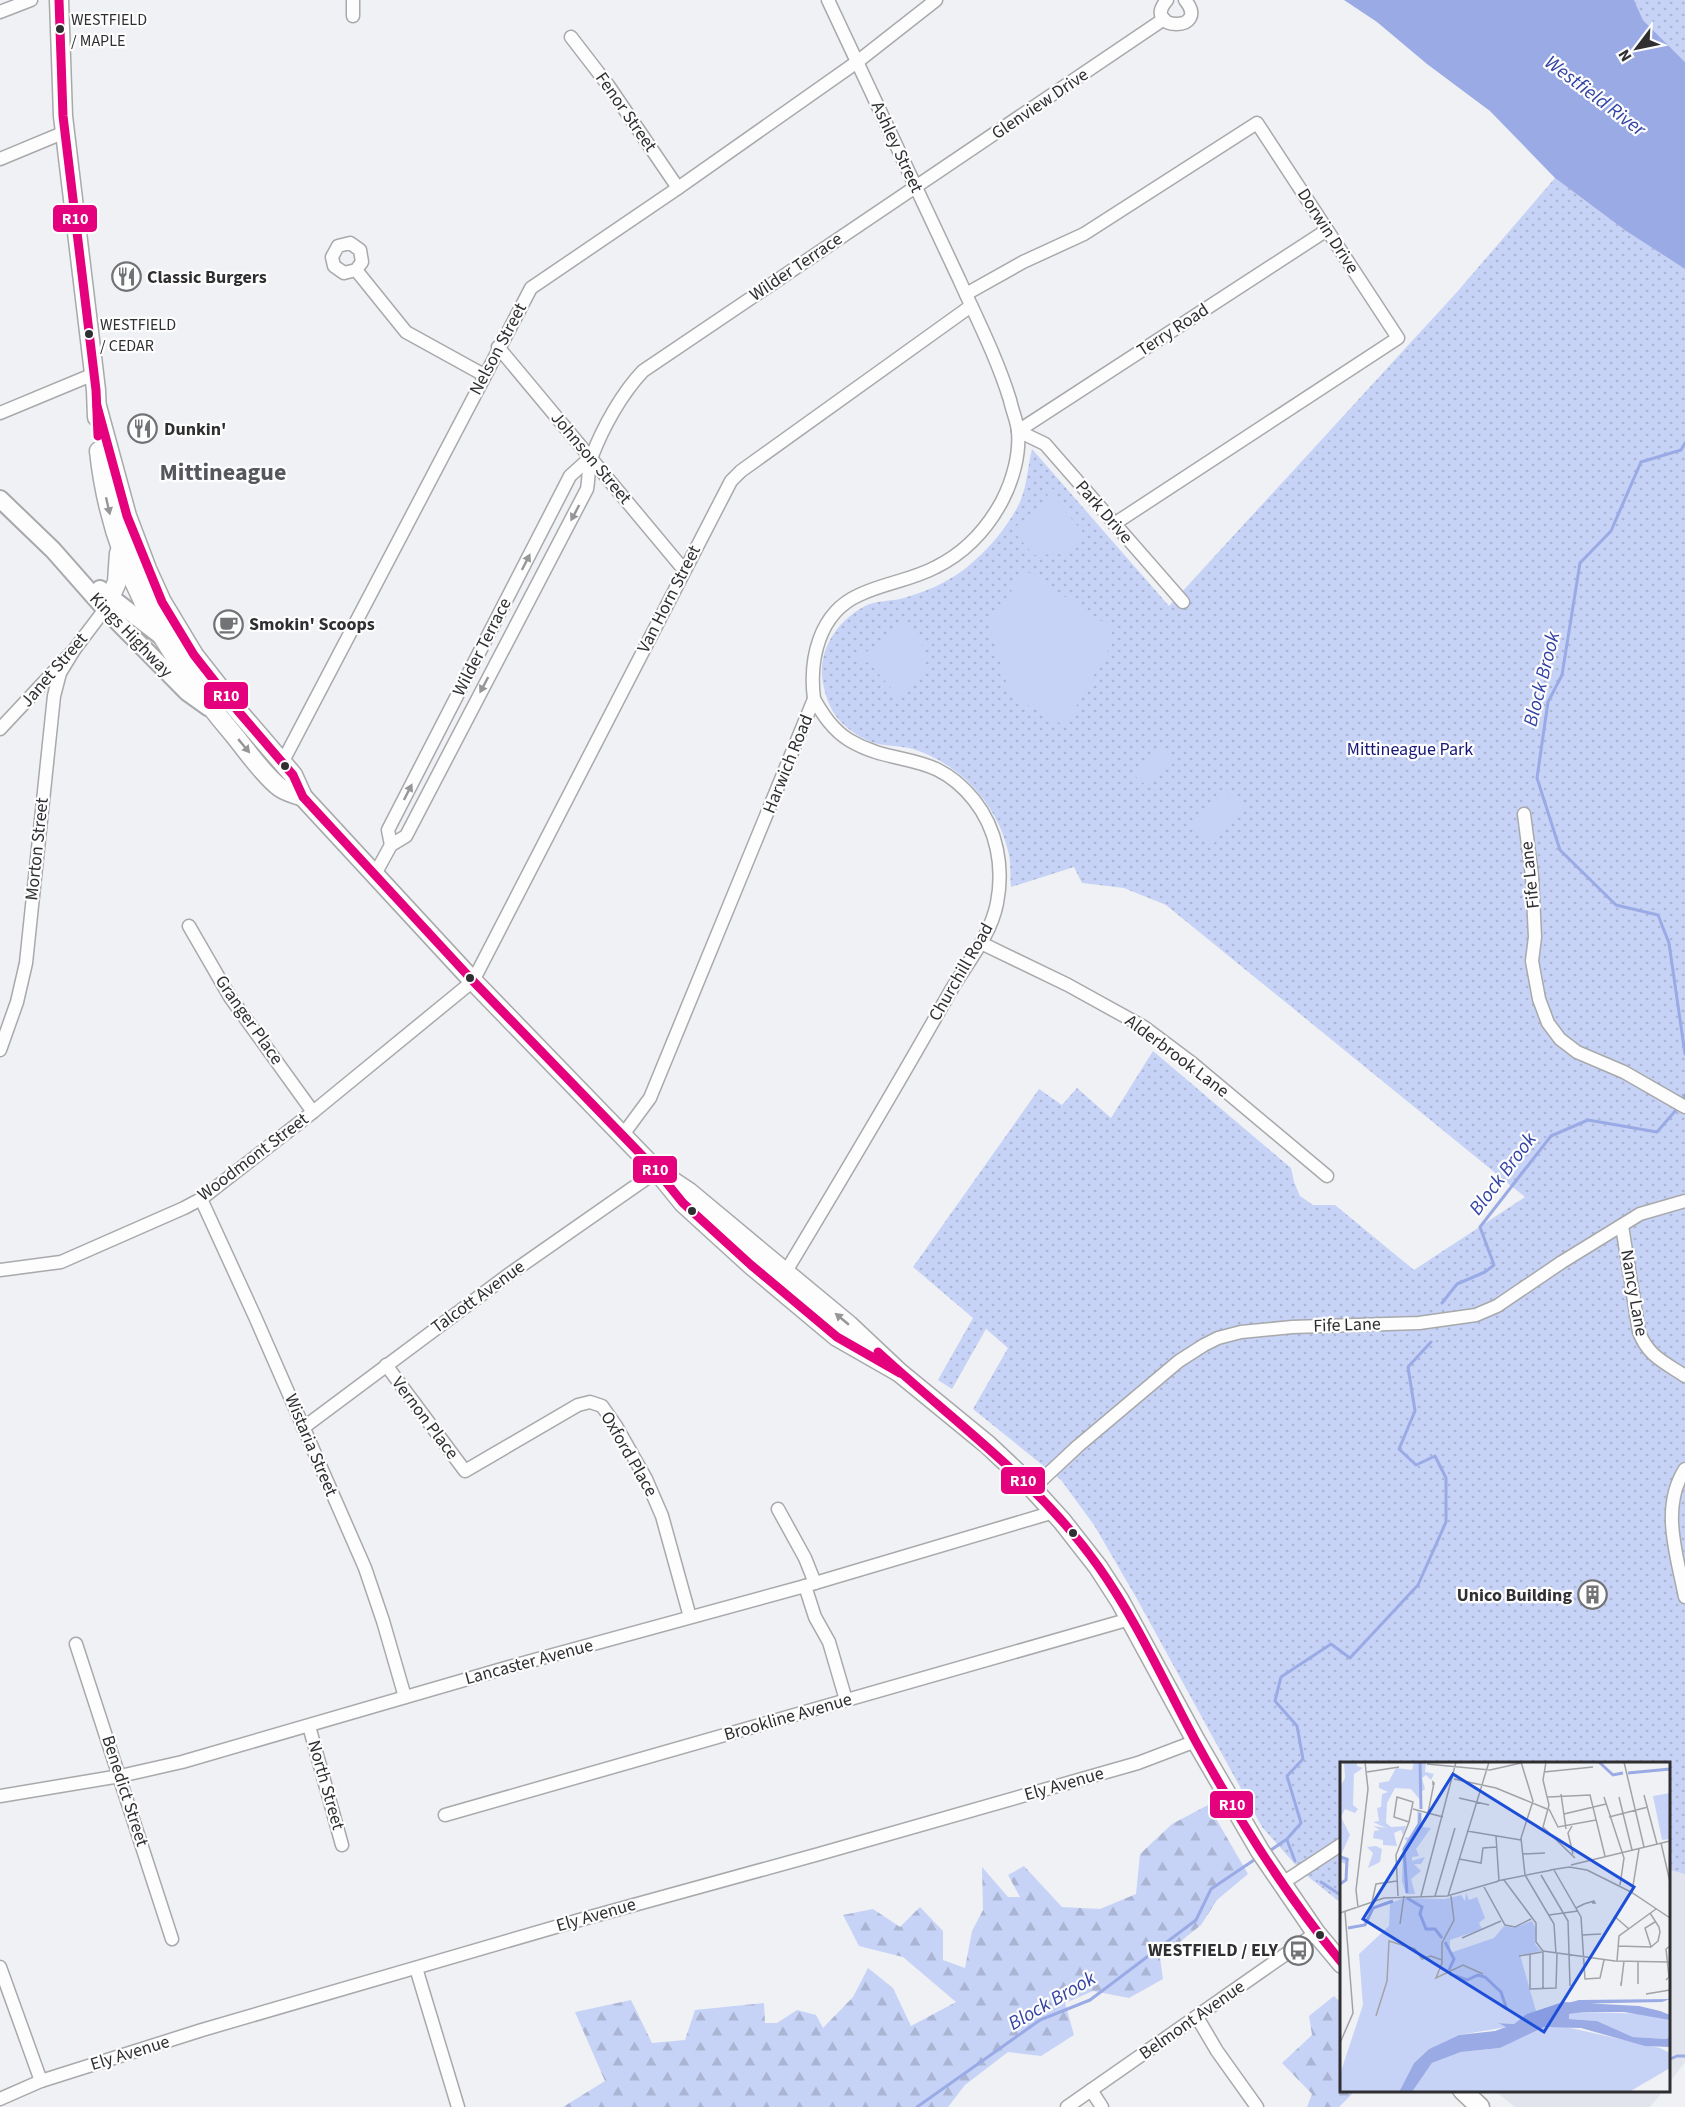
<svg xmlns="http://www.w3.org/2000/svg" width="1685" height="2107" font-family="'Source Sans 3',sans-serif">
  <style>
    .built { fill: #e1e4ed }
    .forest { fill: url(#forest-firs) }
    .park { fill: url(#park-dots) }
    .pitch { fill: #c7d3f6 }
    .water { fill: #9aaae5 }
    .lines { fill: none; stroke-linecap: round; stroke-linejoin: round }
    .stream { stroke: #9aaae5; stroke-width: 3 }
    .street-casing { stroke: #a8a9ab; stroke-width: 15 }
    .secondary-casing { stroke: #a8a9ab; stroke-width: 20 }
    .primary-casing { stroke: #a8a9ab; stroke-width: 21 }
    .street { stroke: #fdfdfd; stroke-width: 12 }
    .secondary { stroke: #fdfdfd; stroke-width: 16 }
    .primary { stroke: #fdfdfd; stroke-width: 18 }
    .bus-1-casing { stroke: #fdfdfe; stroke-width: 14 }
    .bus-1 { stroke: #e5007d; stroke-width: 9 }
    .oneway { fill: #969698 }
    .bus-dot { fill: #2f2f32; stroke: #fdfdfe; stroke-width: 2 }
    .labels { text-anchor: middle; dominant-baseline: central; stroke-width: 4.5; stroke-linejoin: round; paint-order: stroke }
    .bus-label { font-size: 16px; fill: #2f2f32; stroke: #fdfdfe; text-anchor: start }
    .street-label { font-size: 18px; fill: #2f2f32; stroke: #fdfdfe }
    .poi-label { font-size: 18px; font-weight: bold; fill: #2f2f32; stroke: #fdfdfe; text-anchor: start }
    .park-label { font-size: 18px; fill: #151676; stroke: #fdfdfe }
    .water-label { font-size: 20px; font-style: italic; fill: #3243a3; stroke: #fdfdfe }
    .district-label { font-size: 24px; font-weight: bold; fill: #55575c; stroke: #fdfdfe }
    .inset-river { fill: none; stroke: #9aaae5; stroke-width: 3 }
    .inset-road { fill: none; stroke: #a2a3a6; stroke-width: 1.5 }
    .view { fill: #1d4ed8; fill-opacity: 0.15; stroke: #1d4ed8; stroke-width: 3 }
    .inset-edge { fill: none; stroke: #2f2f32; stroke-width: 3 }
    .line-badge { stroke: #fdfdfe; stroke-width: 2 }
    .badge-label { font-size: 16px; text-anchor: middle; font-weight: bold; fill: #fff }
  </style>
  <defs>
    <pattern id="forest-firs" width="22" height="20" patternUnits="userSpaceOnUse" patternTransform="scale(1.5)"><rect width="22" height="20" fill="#c7d3f6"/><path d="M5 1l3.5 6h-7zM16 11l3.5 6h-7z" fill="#abb5d3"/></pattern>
    <pattern id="park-dots" width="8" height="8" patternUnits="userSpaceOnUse" patternTransform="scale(1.5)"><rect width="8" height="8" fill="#c7d3f6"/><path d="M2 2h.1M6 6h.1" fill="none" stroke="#abb5d3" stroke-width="1.8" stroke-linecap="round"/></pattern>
  </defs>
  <rect width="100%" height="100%" fill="#eff1f4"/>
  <g class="built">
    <polygon points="1669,1870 1685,1874 1685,2062 1669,2083"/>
    <polygon points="1495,2091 1663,2091 1650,2107 1515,2107"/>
  </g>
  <g class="forest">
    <polygon points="1208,1805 1248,1874 1217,1900 1201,1925 1160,1958 1163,1979 1129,1998 1093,1991 1065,2003 1074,2035 1041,2056 1008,2052 965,2085 948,2107 563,2107 605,2081 575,2012 631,2000 652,2043 685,2040 695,2010 764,2003 765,2023 777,2023 797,2010 816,2015 823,2028 853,1997 868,1968 893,1988 911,2026 956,2002 903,1957 859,1946 843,1915 873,1909 900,1927 920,1907 943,1931 943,1960 965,1968 972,1931 983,1910 982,1867 1008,1897 1020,1897 1008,1875 1024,1866 1062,1907 1100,1909 1136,1894 1140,1854 1172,1824"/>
    <polygon points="1334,1996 1341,2003 1342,2090 1355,2091 1339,2107 1307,2107 1312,2094 1282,2063 1312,2035 1309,2016"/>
  </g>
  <g class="park">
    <polygon points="1634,0 1685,0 1685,62 1643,20"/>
    <path d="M1555 178 1626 231 1685 269V1874L1669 1870 1668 1764H1342L1341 1903 1301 1871 1262 1827 1137 1599 1094 1525 1061 1480 973 1409 1008 1348 986 1329 952 1389 938 1380 973 1318 913 1267 1039 1089 1062 1105 1077 1088 1111 1118 1153 1051 1291 1168 1294 1182 1300 1196 1313 1205H1335L1414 1270 1525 1197 1166 905 1124 888 1082 883 1074 867 1011 887C1010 877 1011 865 1009 855 999 806 961 764 913 749 899 745 882 747 869 741 844 729 830 715 824 688 815 654 835 622 865 606 875 601 889 601 900 599 923 593 947 583 966 568 987 551 1008 527 1020 502 1027 486 1028 465 1032 449L1169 606 1457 292Z"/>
  </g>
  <g class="pitch">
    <polygon points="1054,489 1057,492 1058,503 1087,537 1068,554 1034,555 1012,530 1046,500 1049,490"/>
    <polygon points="1025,570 1109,626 1114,640 1065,726 1010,695 989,625"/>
    <polygon points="905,622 922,641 924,675 899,697 869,663 858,660 857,656 860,652 871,651"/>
    <polygon points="1160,747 1174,759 1149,788 1135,776"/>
    <polygon points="1222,789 1244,809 1211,847 1189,827"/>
  </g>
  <polygon class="water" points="1344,0 1634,0 1643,20 1685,62 1685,269 1626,231 1555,178 1490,111 1427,64 1377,22"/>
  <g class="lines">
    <g class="stream">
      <polyline points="1685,443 1681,450 1641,462 1611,531 1580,563 1562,675 1548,702 1537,778 1560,850 1616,905 1658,915 1669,943 1685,1054"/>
      <polyline points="1684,1097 1685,1095"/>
      <polyline points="1442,1303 1457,1284 1485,1272 1494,1265 1480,1227 1551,1136 1588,1120 1657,1132 1676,1110"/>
      <polyline points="1287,1840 1295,1861"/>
      <polyline points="1268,1852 1287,1839 1301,1823 1287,1776 1303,1759 1297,1726 1275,1701 1281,1677 1331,1644 1350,1658 1418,1585 1446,1522 1446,1478 1435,1456 1416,1465 1399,1449 1415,1411 1408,1367 1431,1342"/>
      <polyline points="1321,1882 1342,1896"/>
      <polyline points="1668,2060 1677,2056 1685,2056"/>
      <polyline points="917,2107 1040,2020 1090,2000 1196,1920 1211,1889 1257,1858"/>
    </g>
    <defs>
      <g id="street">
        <path d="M1167 0C1140 31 1212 33 1185 0"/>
        <polyline points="0,12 31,0"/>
        <polyline points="353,16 353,0"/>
        <polyline points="571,37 608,85 678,188"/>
        <polyline points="0,159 65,132"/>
        <polyline points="356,270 362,262 360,250 350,243 338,246 332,257 334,266 344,273 356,270 406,332 484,375"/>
        <polyline points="966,294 1023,262 1084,234 1257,123 1398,338 1114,524"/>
        <polyline points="498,347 684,570"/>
        <polyline points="0,413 94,374"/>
        <polyline points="1018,431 1327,230"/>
        <polyline points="1018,431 1045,444 1183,602"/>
        <polyline points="0,729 74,650 105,609"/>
        <polyline points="282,763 531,288 678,188 857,62 936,0"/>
        <polyline points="1524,814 1532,876 1535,937 1532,961 1539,999 1548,1023 1560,1039 1577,1052 1624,1072 1685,1107"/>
        <polyline points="391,845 388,830 570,476 591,457"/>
        <path d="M374 876 391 845 406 836 587 489C589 478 588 466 592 456 603 427 622 393 643 371L1164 19"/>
        <polyline points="189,926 230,997 313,1112"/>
        <polyline points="981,943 1068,985 1144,1027 1192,1063 1327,1176"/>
        <polyline points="0,1050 17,1002 26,963 54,696 60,673 74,650"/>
        <path d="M622 1136 650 1098 814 699C809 659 819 613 859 595 884 583 912 580 936 567 964 553 987 529 1002 501 1013 480 1020 454 1018 431 1017 421 1012 410 1010 400 997 358 977 319 959 279 915 186 871 93 828 0"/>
        <polyline points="201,1199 256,1319 365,1568 383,1621 405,1697"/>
        <path d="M1622 1226 1639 1332C1648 1356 1664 1362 1685 1376"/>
        <polyline points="0,1270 61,1262 184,1208 201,1199 313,1112 473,981 731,481 741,471 971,306"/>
        <path d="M782 1278C838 1185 893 1093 946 999 963 967 990 939 997 903 1004 867 997 829 974 800 933 749 896 768 849 740 833 730 823 715 814 699"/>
        <polyline points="386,1365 465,1471 578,1405 590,1402 602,1406 616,1426 646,1479 662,1516 690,1617"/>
        <polyline points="303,1428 508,1275 657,1171"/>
        <path d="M1685 1469C1660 1508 1677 1555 1685 1597"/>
        <polyline points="1033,1488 1078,1446 1179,1361 1204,1345 1218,1338 1241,1332 1292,1327 1419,1323 1476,1315 1497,1306 1562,1262 1640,1214 1685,1201"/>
        <polyline points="778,1509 805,1558 815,1583"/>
        <polyline points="805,1586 815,1617 829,1642 846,1700"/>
        <polyline points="76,1644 172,1939"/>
        <polyline points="309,1726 342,1845"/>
        <polyline points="0,1796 120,1776 182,1762 509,1667 805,1586 1054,1512"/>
        <polyline points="445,1815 1130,1619"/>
        <polyline points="1281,1884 1342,1844"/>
        <polyline points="0,1967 41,2081"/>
        <polyline points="416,1968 458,2107"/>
        <polyline points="1197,2017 1217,2051 1257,2107"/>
        <polyline points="1091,2090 1102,2107"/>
        <polyline points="0,2099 41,2081 202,2030 583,1919 819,1854 1138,1763 1196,1741"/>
        <polyline points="1067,2107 1316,1933"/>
      </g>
      <g id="secondary">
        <polyline points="0,499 53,550 105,609 187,692 208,707"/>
        <polyline points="100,589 161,636"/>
      </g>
      <g id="primary">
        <polyline points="59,0 63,116 96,390 97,417"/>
        <polyline points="97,406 127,516 147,569 162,602 194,655 238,711 293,775 303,797 473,981 657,1171 683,1203 751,1265 837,1337 900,1373"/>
        <path d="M99 451C111 563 162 650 234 735 247 751 262 773 278 786 284 792 296 794 303 797"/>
        <polyline points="105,609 117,582 119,553"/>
        <polyline points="671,1180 689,1192 761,1252 849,1325 900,1373 988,1445 1023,1478 1062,1521 1098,1567 1120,1601 1196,1741 1260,1851 1316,1933 1342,1964"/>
        <polyline points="1462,2090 1480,2107"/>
      </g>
    </defs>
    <use href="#street" class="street-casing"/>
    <use href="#secondary" class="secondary-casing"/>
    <use href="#primary" class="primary-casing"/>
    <use href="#street" class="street"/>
    <use href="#secondary" class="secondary"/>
    <use href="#primary" class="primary"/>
    <defs>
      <g id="bus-1">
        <polyline points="59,0 63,116 96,390 98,436"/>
        <polyline points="97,406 127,516 162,602 194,655 238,711 293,775 303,797 473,981 657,1171 683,1203 751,1265 837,1337 900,1373"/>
        <path d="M878 1352C954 1422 1038 1481 1098 1566 1137 1621 1164 1682 1195 1740 1238 1819 1285 1894 1342 1963"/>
      </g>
    </defs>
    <use href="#bus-1" class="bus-1-casing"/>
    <use href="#bus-1" class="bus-1"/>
  </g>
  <defs><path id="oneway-solid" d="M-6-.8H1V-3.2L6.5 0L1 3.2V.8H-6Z" transform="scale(1.5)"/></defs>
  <g class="oneway">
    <use href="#oneway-solid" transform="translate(108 506) rotate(77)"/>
    <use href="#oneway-solid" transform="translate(575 513) rotate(118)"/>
    <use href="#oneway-solid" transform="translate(526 562) rotate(-63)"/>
    <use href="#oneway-solid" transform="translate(484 685) rotate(118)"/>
    <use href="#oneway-solid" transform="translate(244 746) rotate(50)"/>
    <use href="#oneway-solid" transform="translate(408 792) rotate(-63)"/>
    <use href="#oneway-solid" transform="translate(842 1319) rotate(-140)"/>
  </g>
  <defs>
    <symbol id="restaurant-ring" viewBox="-11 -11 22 22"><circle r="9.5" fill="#fdfdfe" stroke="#727376" stroke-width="1.5"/><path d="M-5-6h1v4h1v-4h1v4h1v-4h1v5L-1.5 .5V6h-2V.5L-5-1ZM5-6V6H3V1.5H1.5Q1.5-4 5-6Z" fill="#727376"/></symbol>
    <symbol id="cafe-ring" viewBox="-11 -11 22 22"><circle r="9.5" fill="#fdfdfe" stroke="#727376" stroke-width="1.5"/><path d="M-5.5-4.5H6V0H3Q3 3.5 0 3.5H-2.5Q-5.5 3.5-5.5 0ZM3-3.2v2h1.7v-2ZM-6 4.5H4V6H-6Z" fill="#727376"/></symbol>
    <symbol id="building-ring" viewBox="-11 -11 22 22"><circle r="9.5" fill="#fdfdfe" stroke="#727376" stroke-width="1.5"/><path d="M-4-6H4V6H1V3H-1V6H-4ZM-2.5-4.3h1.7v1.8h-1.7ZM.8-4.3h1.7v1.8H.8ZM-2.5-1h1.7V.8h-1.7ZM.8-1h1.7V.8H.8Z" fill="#727376"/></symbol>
    <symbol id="bus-ring" viewBox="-11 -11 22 22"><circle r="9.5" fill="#fdfdfe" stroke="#727376" stroke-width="1.5"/><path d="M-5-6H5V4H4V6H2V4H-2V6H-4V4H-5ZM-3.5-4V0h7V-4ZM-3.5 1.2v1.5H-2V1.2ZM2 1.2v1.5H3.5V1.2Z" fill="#727376"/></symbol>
  </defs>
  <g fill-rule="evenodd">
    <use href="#restaurant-ring" x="110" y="260" width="33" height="33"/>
    <use href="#restaurant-ring" x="126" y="412" width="33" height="33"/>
    <use href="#cafe-ring" x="212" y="608" width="33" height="33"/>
    <use href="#building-ring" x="1576" y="1578" width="33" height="33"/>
    <use href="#bus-ring" x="1282" y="1934" width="33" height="33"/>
  </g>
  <g class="bus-dot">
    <circle cx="60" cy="29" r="5"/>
    <circle cx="89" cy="334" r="5"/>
    <circle cx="285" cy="766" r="5"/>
    <circle cx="470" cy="978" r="5"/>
    <circle cx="692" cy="1211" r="5"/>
    <circle cx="1073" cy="1533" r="5"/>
    <circle cx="1320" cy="1935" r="5"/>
  </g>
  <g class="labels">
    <g class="bus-label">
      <text x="71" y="20">WESTFIELD<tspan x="71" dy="21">/ MAPLE</tspan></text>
      <text x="100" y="325">WESTFIELD<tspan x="100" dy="21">/ CEDAR</tspan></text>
    </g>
    <g class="street-label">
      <text transform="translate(1040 104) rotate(-34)">Glenview Drive</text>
      <text transform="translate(626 112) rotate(55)">Fenor Street</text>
      <text transform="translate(897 147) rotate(65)">Ashley Street</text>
      <text transform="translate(1328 231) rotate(57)">Dorwin Drive</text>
      <text transform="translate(796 267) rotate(-34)">Wilder Terrace</text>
      <text transform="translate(1173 330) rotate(-33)">Terry Road</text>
      <text transform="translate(498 349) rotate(-62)">Nelson Street</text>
      <text transform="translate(591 458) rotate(50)">Johnson Street</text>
      <text transform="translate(1104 512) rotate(49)">Park Drive</text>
      <text transform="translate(669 599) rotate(-63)">Van Horn Street</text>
      <text transform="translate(131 635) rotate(46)">Kings Highway</text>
      <text transform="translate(482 647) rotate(-63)">Wilder Terrace</text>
      <text transform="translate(54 670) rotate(-49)">Janet Street</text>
      <text transform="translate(788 764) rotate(-68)">Harwich Road</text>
      <text transform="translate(37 849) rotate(-84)">Morton Street</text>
      <text transform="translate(1530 875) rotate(-96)">Fife Lane</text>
      <text transform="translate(961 972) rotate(-60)">Churchill Road</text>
      <text transform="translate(249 1020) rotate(55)">Granger Place</text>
      <text transform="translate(1177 1056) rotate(37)">Alderbrook Lane</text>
      <text transform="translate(253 1157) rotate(-37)">Woodmont Street</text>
      <text transform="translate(1634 1293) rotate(80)">Nancy Lane</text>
      <text transform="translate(478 1297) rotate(-36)">Talcott Avenue</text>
      <text transform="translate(1347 1325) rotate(-2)">Fife Lane</text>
      <text transform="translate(425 1418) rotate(53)">Vernon Place</text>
      <text transform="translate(311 1445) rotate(67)">Wistaria Street</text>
      <text transform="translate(629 1454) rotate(60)">Oxford Place</text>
      <text transform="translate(529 1662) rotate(-15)">Lancaster Avenue</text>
      <text transform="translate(788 1717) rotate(-16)">Brookline Avenue</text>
      <text transform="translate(1064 1784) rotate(-16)">Ely Avenue</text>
      <text transform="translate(326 1785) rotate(74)">North Street</text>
      <text transform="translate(125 1791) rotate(72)">Benedict Street</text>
      <text transform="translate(596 1915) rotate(-16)">Ely Avenue</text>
      <text transform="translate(1192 2020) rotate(-35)">Belmont Avenue</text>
      <text transform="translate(130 2053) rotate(-17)">Ely Avenue</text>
    </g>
    <g class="poi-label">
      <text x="147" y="277">Classic Burgers</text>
      <text x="164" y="429">Dunkin'</text>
      <text x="249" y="624">Smokin' Scoops</text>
      <text x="1572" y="1595" text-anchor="end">Unico Building</text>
      <text x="1278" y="1950" text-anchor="end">WESTFIELD / ELY</text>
    </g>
    <g class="park-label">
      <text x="1410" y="749">Mittineague Park</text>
    </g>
    <g class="water-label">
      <text transform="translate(1595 96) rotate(37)">Westfield River</text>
      <text transform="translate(1542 679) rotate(-76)">Block Brook</text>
      <text transform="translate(1503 1174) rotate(-53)">Block Brook</text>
      <text transform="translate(1052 2001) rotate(-30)">Block Brook</text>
    </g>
    <g class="district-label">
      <text x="223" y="472">Mittineague</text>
    </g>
  </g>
  <g transform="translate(1340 1762)">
    <rect width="330" height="330" fill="#eff1f4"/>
    <path d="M4 0H17V4L23 6 14 12 13 43 18 47 15 51 5 47 1 55 10 73 1 93 10 98 5 101 12 104 0 100V25L5 16ZM74 0 86 1 85 10 94 12 91 18 86 13 82 16 85 27 81 30V39L71 27 55 26 47 41 46 61 51 65 66 64 63 73 61 68 54 71 57 84 43 83V78L33 76 34 69 40 68 33 64 46 66 33 60 39 59 37 46 41 45 42 32 48 30 39 26V21L49 19 56 6 72 8ZM77 49 81 50 83 65 91 66 76 87 79 94 72 95V99L85 95 81 102H74L81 109 71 117 75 132H66L62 119 63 88 67 79 64 76 69 75 78 62ZM36 84 42 87 40 100 28 106 33 91 27 85Z" fill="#c7d3f6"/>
    <path d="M330 31V77L322 78 313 34Z" fill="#c7d3f6"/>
    <path d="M126 131 129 138 137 135 145 156 139 161 142 167 110 178V191L154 176 164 164 174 166 192 159 196 167 195 182 201 189 180 193 196 249 174 262 158 261 167 265 119 273 89 287 74 301 59 330H0V312L23 243 19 192 49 164 50 141 64 136 105 137 121 133 125 139ZM245 250 309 252 330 258V273L327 277 293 275 257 259 229 257V252ZM222 264 320 286 330 291V306L289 330H72L92 301 121 290 160 286 195 267Z" fill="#c7d3f6"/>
    <path d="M29 227 41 229 37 252 25 249Z" fill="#c7d3f6"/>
    <path d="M330 237 322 240 224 242 239 238ZM223 240 299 244 320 249 330 253V258L284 250H245L229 252V257L257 259 293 275 327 277 330 273V285L305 284 241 266 204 265 160 286 121 290 92 301 72 330H59L74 301 89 287 119 273 155 269 166 265 158 261 174 262 187 252Z" fill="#9aaae5"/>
    <path class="inset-river" d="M80 0 81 47M259 0 273 13 283 11M288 11 330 7M0 95 7 97 6 118 0 122M67 131 64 87 79 62 80 51M67 136 82 145 80 152 86 167H95L102 176M8 166 25 163 33 146 53 139M105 180 114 197 109 208M110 212 127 218 138 213 145 215 161 230 167 248"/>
    <path class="inset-road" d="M181 0 193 39 181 76 185 113 214 162 216 192M206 0 203 18 209 43 203 65 235 96M284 0 304 85M87 2 150 8 181 1M27 10 59 5M204 10 253 5M114 17 156 26 207 47M221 32 226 67M304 33 317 82M57 35 73 40 69 60 54 55ZM208 35 250 33 265 94M264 35 284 96 280 123M279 35 292 88M119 36 149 43M73 47 103 55M209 47 218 65 256 58M88 51 94 21 93 20V23M224 52 266 42M269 55 308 45M232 64 228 71 233 92M127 69 181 78M156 74 159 119M321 81 330 120M182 92 205 91M119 97 141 101 143 86 157 85M231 103 330 79M210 108 229 105 247 108 291 130 330 156M214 108 241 155 245 217 260 216 264 198M201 113 228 159 230 224M164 118 196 161V180L203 189 275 199 330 200M157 119 212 108M143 123 165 163 175 165 191 157M292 130 299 87M58 134 56 93 69 60M81 134 116 0M95 134 115 66M108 134 149 0M111 134 114 158 102 181V201L96 216 123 203 143 212M32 140 36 122 57 119M18 145 16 128 28 27 25 0M236 146 244 142 254 139 255 141H252M0 151 44 136 107 134 159 119M310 151 319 165 320 170 318 179 311 185 305 166 315 160M209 153 238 149M274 154 289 167M60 162 64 134M242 173 261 172M122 176 161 159M278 184 311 185M203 189V227M190 192V227L216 226 217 192M179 194 202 190M277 199 279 174 316 147M326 218 329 215 326 187 330 184M281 220V224L284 199M298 222V199M306 232 330 228M36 254 47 219 49 179 75 187 82 197 91 194 102 198M0 281 13 251 5 150"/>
    <path class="view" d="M113 12 294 125 204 270 23 157Z"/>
    <rect width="330" height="330" class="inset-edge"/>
  </g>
  <g class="line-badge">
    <rect x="52" y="204" width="46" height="29" rx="6" fill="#e5007d"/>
    <rect x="203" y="681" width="46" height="29" rx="6" fill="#e5007d"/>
    <rect x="632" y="1155" width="46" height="29" rx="6" fill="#e5007d"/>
    <rect x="1000" y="1466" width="46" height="29" rx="6" fill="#e5007d"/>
    <rect x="1209" y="1790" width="45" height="29" rx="6" fill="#e5007d"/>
  </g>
  <g class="badge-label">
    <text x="75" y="224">R10</text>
    <text x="226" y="701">R10</text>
    <text x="655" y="1175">R10</text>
    <text x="1023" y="1486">R10</text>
    <text x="1232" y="1810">R10</text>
  </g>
  <g transform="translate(1637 48) rotate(238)" stroke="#fdfdfe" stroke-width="4.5" paint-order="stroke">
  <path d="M0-4.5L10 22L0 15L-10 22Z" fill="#2f2f32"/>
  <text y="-9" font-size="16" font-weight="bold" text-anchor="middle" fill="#2f2f32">N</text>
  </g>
</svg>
